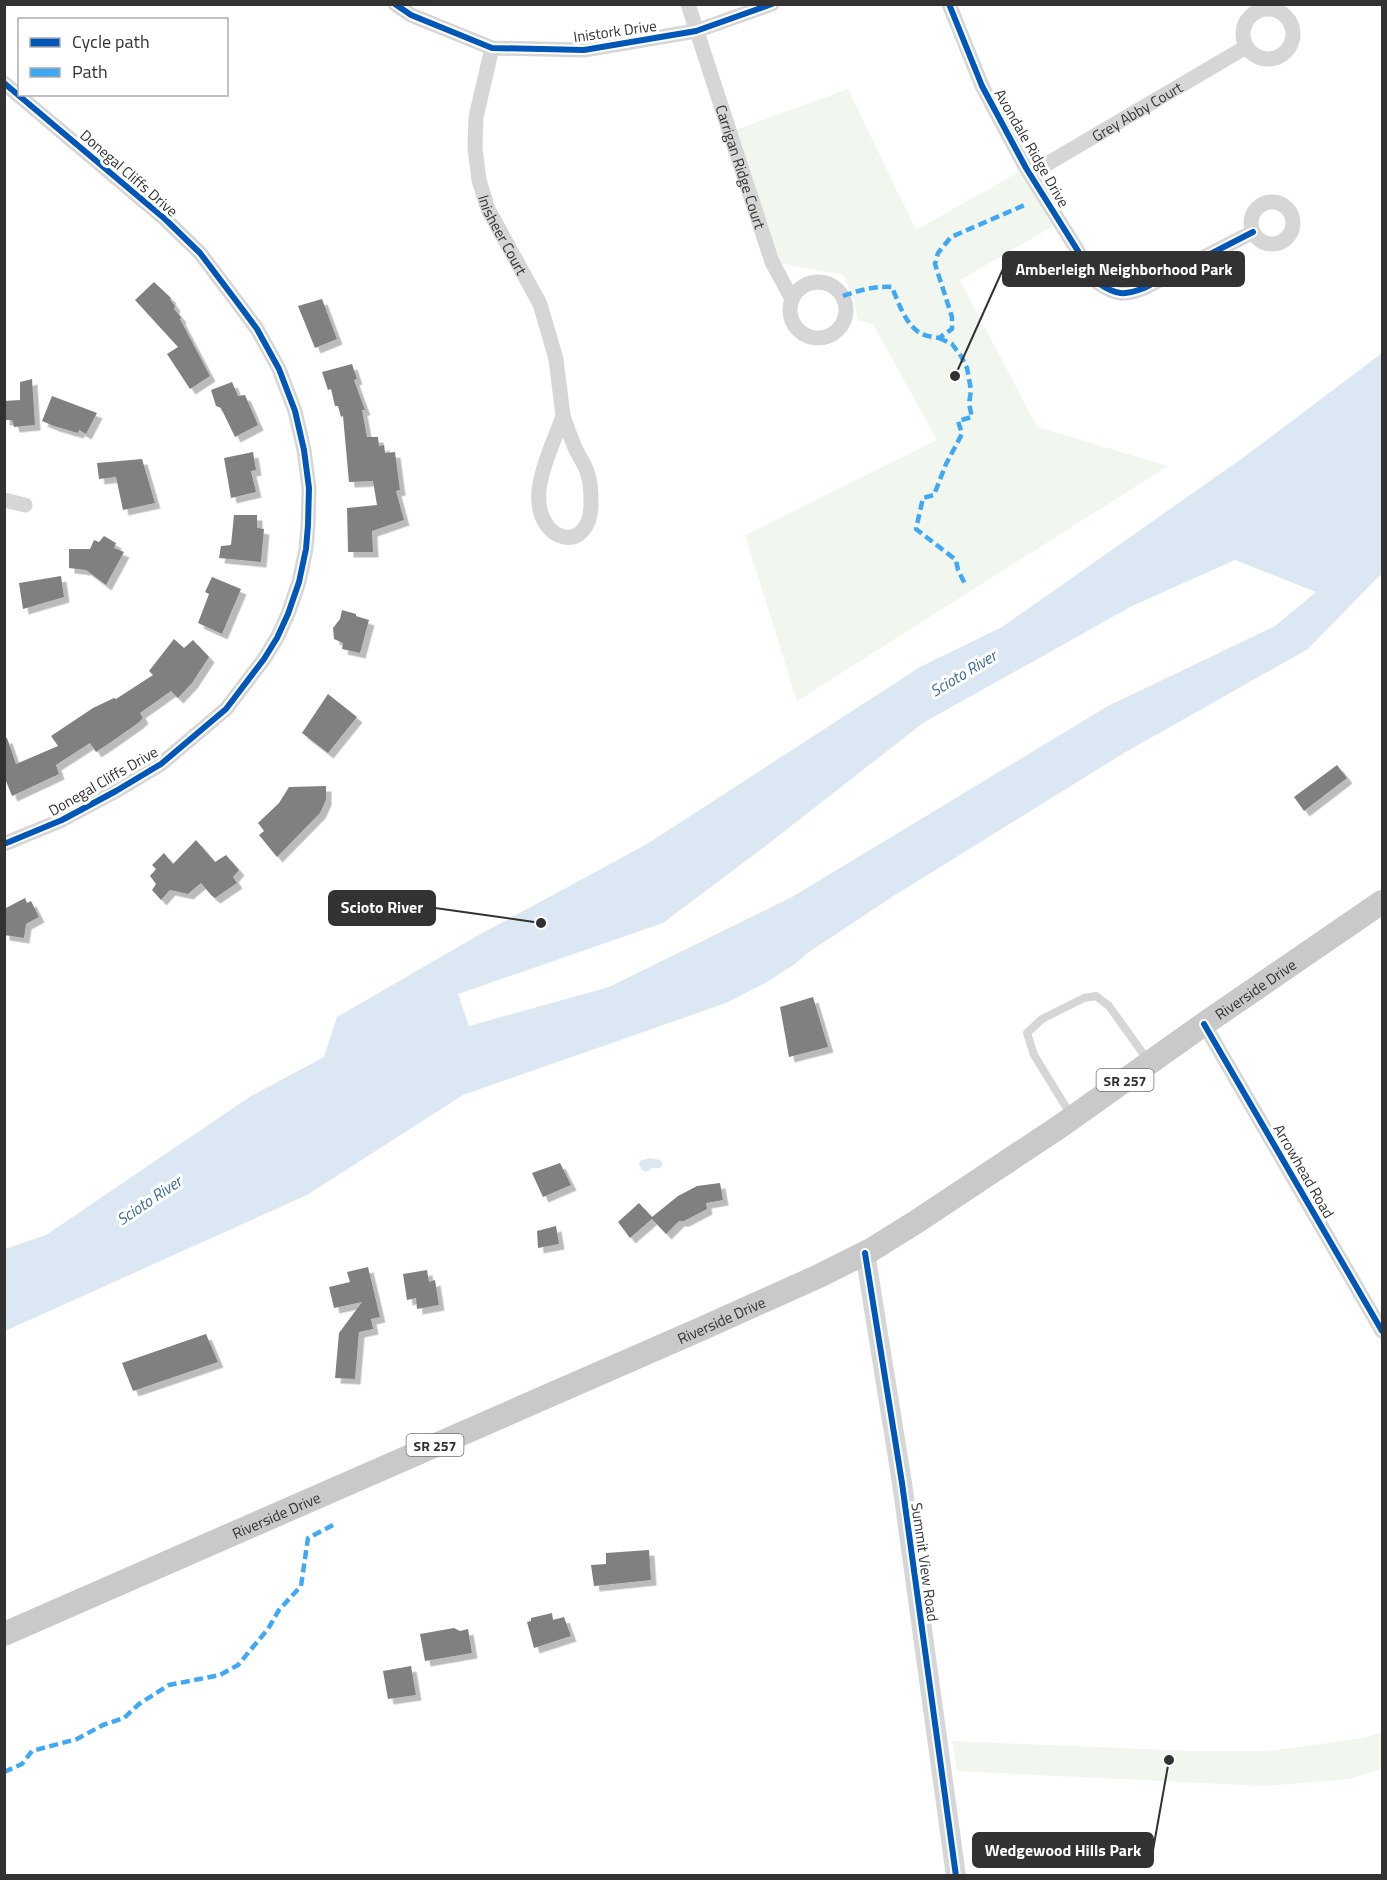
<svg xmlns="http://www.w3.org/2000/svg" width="1387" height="1880" font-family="'Titillium Web',sans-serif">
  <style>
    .green { fill: #f1f6ee }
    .water { fill: #dbe8f4; fill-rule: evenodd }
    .building { fill: #808080; filter: url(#shadow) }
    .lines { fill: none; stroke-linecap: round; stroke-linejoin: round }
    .service { stroke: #d6d6d6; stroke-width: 8 }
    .minor { stroke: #d6d6d6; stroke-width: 15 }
    .tertiary { stroke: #d6d6d6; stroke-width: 20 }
    .primary { stroke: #c9c9c9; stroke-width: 24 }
    .quiet { stroke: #3fa9f5; stroke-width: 4.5; stroke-dasharray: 9 4.5; stroke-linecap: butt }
    .cycleway-casing { stroke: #fff; stroke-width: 10 }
    .cycleway { stroke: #0057b8; stroke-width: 6 }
    .labels { text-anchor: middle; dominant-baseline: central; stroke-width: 6; stroke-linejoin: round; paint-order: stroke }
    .shield { fill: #fff; stroke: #707070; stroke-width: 1.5 }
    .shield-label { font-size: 14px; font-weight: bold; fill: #323232 }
    .street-label { font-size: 15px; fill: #323232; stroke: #fff }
    .water-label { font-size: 16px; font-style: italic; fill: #3b6b99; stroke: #fff }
    .leader { fill: none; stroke: #323232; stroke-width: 2 }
    .callout-dot { fill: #323232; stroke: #fff; stroke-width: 2 }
    .callout { fill: #323232; stroke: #323232; stroke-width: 2 }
    .callout-label { font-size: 16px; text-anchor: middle; font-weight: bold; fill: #fff }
  </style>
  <defs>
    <filter id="shadow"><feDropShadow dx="5.5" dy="5.5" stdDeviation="0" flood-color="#0004"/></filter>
  </defs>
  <rect width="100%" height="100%" fill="#fff"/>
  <g class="green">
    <polygon points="848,89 916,230 1026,168 1060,222 960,280 1037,427 1168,466 797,701 745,535 937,440 873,324 858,320 852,293 843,275 772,262 730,132"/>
    <polygon points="1382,1732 1382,1769 1349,1779 1264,1786 957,1771 952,1741 1190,1751 1268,1751 1365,1738"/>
  </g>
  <g class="water">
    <path d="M1382 353V513L1381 515 1382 529V573L1308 649 1124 753 892 897 809 952 795 964 767 982 726 1003 463 1095 307 1195 5 1331V1249L46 1235 251 1096 324 1057 337 1017 477 936 647 844 920 667 1002 627 1244 457ZM1235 560 1316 592 1275 626 1108 706 792 897 609 987 469 1026 458 994 663 923 759 851 923 723 1132 606Z"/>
    <polygon points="650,1158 660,1160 663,1165 660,1168 652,1168 646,1172 642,1170 639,1164 640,1161"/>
  </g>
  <g class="building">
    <polygon points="154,282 171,298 170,299 175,306 174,309 181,317 180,319 210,376 190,389 167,354 178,347 135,300"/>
    <polygon points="322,299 337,339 315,348 298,306"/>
    <polygon points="352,364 357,379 354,380 365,410 362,410 367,437 378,437 379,446 384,445 385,453 395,452 400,490 396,491 404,520 372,531 373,552 348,552 347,508 377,505 373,481 349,482 343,416 341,417 338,406 335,406 331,389 328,390 322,372"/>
    <polygon points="32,379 35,425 14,427 12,420 4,420 4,401 20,400 20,382"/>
    <polygon points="232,382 238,396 245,395 258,425 235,437 221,408 216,406 211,390"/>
    <polygon points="52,396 97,413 86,434 79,430 78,433 54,426 42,421"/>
    <polygon points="253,452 256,470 251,471 256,492 231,498 224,458"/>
    <polygon points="142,459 155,503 123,510 116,477 99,479 97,463"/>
    <polygon points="234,515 257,515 257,528 264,529 261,562 219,558 221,546 231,545"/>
    <polygon points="104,536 116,543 114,548 124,552 106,585 86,570 69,568 69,549 90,549 94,540 99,542"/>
    <polygon points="61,576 64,597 23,609 19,583"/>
    <polygon points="212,577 241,589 222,634 198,623 209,594 205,592"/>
    <polygon points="342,610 356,614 356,616 369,620 360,653 342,649 343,643 334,639 333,628 340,619"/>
    <polygon points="174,639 184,648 193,640 209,657 192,683 178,698 171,691 140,713 143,718 138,723 111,742 96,752 90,743 56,765 59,774 12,796 4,776 4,738 7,738 16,764 58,746 51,736 93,708 114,698 116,699 153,675 149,671"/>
    <polygon points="328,694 357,717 328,753 302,733"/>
    <polygon points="1337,765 1347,778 1304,811 1294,797"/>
    <polygon points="326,786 326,800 320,813 277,857 259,835 264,831 258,823 279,803 289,787"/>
    <polygon points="196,840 215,862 226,855 239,870 233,877 237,883 215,898 211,895 201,883 188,894 170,890 161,900 152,890 156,884 150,876 156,869 152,865 164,853 173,864"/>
    <polygon points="25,898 27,903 31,901 39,917 26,924 24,938 4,935 4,909"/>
    <polygon points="813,997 828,1047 789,1057 780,1007"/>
    <polygon points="560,1163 571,1185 543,1197 532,1173"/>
    <polygon points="720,1183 723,1200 706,1203 707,1209 684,1221 679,1221 666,1234 652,1219 630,1238 618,1222 639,1203 652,1217 678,1196 697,1186"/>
    <polygon points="556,1226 559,1244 538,1248 537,1231"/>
    <polygon points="368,1267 380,1317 371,1319 373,1329 359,1332 355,1379 335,1378 339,1333 362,1302 334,1308 329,1287 350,1282 347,1272"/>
    <polygon points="427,1270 429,1282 435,1280 439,1305 417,1309 416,1298 407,1300 403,1274"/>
    <polygon points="206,1334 218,1362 133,1391 122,1363"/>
    <polygon points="649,1550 651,1580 594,1586 591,1565 606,1564 606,1553"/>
    <polygon points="552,1613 553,1620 564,1617 571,1636 534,1648 527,1622 531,1621 531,1618"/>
    <polygon points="454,1628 460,1631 468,1629 472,1653 425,1661 420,1634"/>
    <polygon points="411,1666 416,1695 388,1699 383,1671"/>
  </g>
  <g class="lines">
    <polyline class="service" points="1071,1115 1034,1055 1027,1033 1042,1019 1084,998 1096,996 1109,1006 1147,1059"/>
    <g class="minor">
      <polyline points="395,4 411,15 492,48 584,50 696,31 772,4"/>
      <path id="s1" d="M688 4 772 262 792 299"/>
      <path d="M949 4 982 86 1026 168 1098 283C1116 295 1124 296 1144 288L1253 232"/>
      <circle cx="1268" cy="34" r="25"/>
      <path id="s2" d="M492 48 476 117 475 148 479 180 488 209 540 304 556 359 563 416"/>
      <polyline points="4,83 165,219 200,253 237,302 257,329 279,369 295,411 304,450 309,488 308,525 306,549 299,582 288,614 277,638 264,659 226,709 161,764 116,791 62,820 4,844"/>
      <path id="s3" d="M1030 174 1246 47"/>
      <circle cx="1272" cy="223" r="21"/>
      <circle cx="818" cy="310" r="28"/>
      <path d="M563 416C567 427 571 439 576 450 580 458 586 466 588 475 591 483 591 494 591 502 592 556 534 545 539 490 542 465 555 439 563 416Z"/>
      <polyline points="4,500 25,505"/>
      <polyline points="1204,1024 1382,1331"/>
    </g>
    <polyline class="tertiary" points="865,1253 902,1483 956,1876"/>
    <path class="primary" id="s4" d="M4 1634 701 1329 819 1276 871 1250 916 1222 1062 1125 1204 1024 1382 902"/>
    <g class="quiet">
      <path d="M843 296C860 290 874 286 892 287 898 302 906 325 920 333 925 336 933 337 939 338L952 329V317L935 264 938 253 951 237 1027 204"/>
      <polyline points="939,338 952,344 961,356 967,368 971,390 969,404 972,417 958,421 962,434 946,464 934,495 923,498 916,529 956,560 958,570 966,586"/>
      <polyline points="4,1772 22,1764 32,1751 77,1739 103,1725 124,1718 139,1704 169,1685 220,1675 238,1665 268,1629 279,1610 301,1586 308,1538 337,1523"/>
    </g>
    <defs>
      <g id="cycleway">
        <polyline points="395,4 411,15 492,48 584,50 696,31 772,4"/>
        <path d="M949 4 982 86 1026 168 1098 283C1116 295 1124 296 1144 288L1253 232"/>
        <polyline points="4,83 165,219 200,253 237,302 257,329 279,369 295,411 304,450 309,488 308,525 306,549 299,582 288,614 277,638 264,659 226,709 161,764 116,791 62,820 4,844"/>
        <polyline points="1204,1024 1382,1331"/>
        <polyline points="865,1253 902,1483 956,1876"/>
      </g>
    </defs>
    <use href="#cycleway" class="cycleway-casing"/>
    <use href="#cycleway" class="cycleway"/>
  </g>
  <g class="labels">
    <g class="shield">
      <rect x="1096.5" y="1069" width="57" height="22" rx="4.5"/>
      <rect x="406.5" y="1434" width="57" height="22" rx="4.5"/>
    </g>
    <g class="shield-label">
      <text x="1125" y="1080">SR 257</text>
      <text x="435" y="1445">SR 257</text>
    </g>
    <g class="street-label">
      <text transform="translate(615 31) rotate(-8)">Inistork Drive</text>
      <text stroke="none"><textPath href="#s3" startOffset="124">Grey Abby Court</textPath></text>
      <text transform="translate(1032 148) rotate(60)">Avondale Ridge Drive</text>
      <text stroke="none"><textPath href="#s1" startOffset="171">Carrigan Ridge Court</textPath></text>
      <text transform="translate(129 173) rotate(41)">Donegal Cliffs Drive</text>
      <text stroke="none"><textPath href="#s2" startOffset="194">Inisheer Court</textPath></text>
      <text transform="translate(103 781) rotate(-30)">Donegal Cliffs Drive</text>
      <text stroke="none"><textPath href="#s4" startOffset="1413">Riverside Drive</textPath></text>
      <text transform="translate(1304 1171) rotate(60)">Arrowhead Road</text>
      <text stroke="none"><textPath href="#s4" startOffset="783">Riverside Drive</textPath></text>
      <text stroke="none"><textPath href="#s4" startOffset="297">Riverside Drive</textPath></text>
      <text transform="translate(925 1562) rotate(82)">Summit View Road</text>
    </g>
    <g class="water-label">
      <text transform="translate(963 673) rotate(-31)">Scioto River</text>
      <text transform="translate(149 1200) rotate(-34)">Scioto River</text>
    </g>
  </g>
  <path class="leader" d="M955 376L1003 269M541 923L435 908M1169 1760L1153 1850"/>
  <g class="callout-dot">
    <circle cx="955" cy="376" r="6"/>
    <circle cx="541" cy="923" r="6"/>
    <circle cx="1169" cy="1760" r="6"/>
  </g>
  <g class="callout">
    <rect x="1003" y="252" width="241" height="34" rx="6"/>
    <rect x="329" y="891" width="106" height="34" rx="6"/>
    <rect x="973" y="1833" width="180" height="34" rx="6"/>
  </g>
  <g class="callout-label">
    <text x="1124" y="275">Amberleigh Neighborhood Park</text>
    <text x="382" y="913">Scioto River</text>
    <text x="1063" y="1856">Wedgewood Hills Park</text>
  </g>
  <rect width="1387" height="1880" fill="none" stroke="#323232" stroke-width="12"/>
  <rect x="18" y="18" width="210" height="78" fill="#ffffff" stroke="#adadad" stroke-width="1.5"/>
  <rect x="30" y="38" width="30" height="9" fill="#0057b8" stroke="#adadad" stroke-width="1.5"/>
  <text x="72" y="48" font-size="18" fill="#323232">Cycle path</text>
  <rect x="30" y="68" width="30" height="9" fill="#3fa9f5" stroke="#adadad" stroke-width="1.5"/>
  <text x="72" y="78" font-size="18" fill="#323232">Path</text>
</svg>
